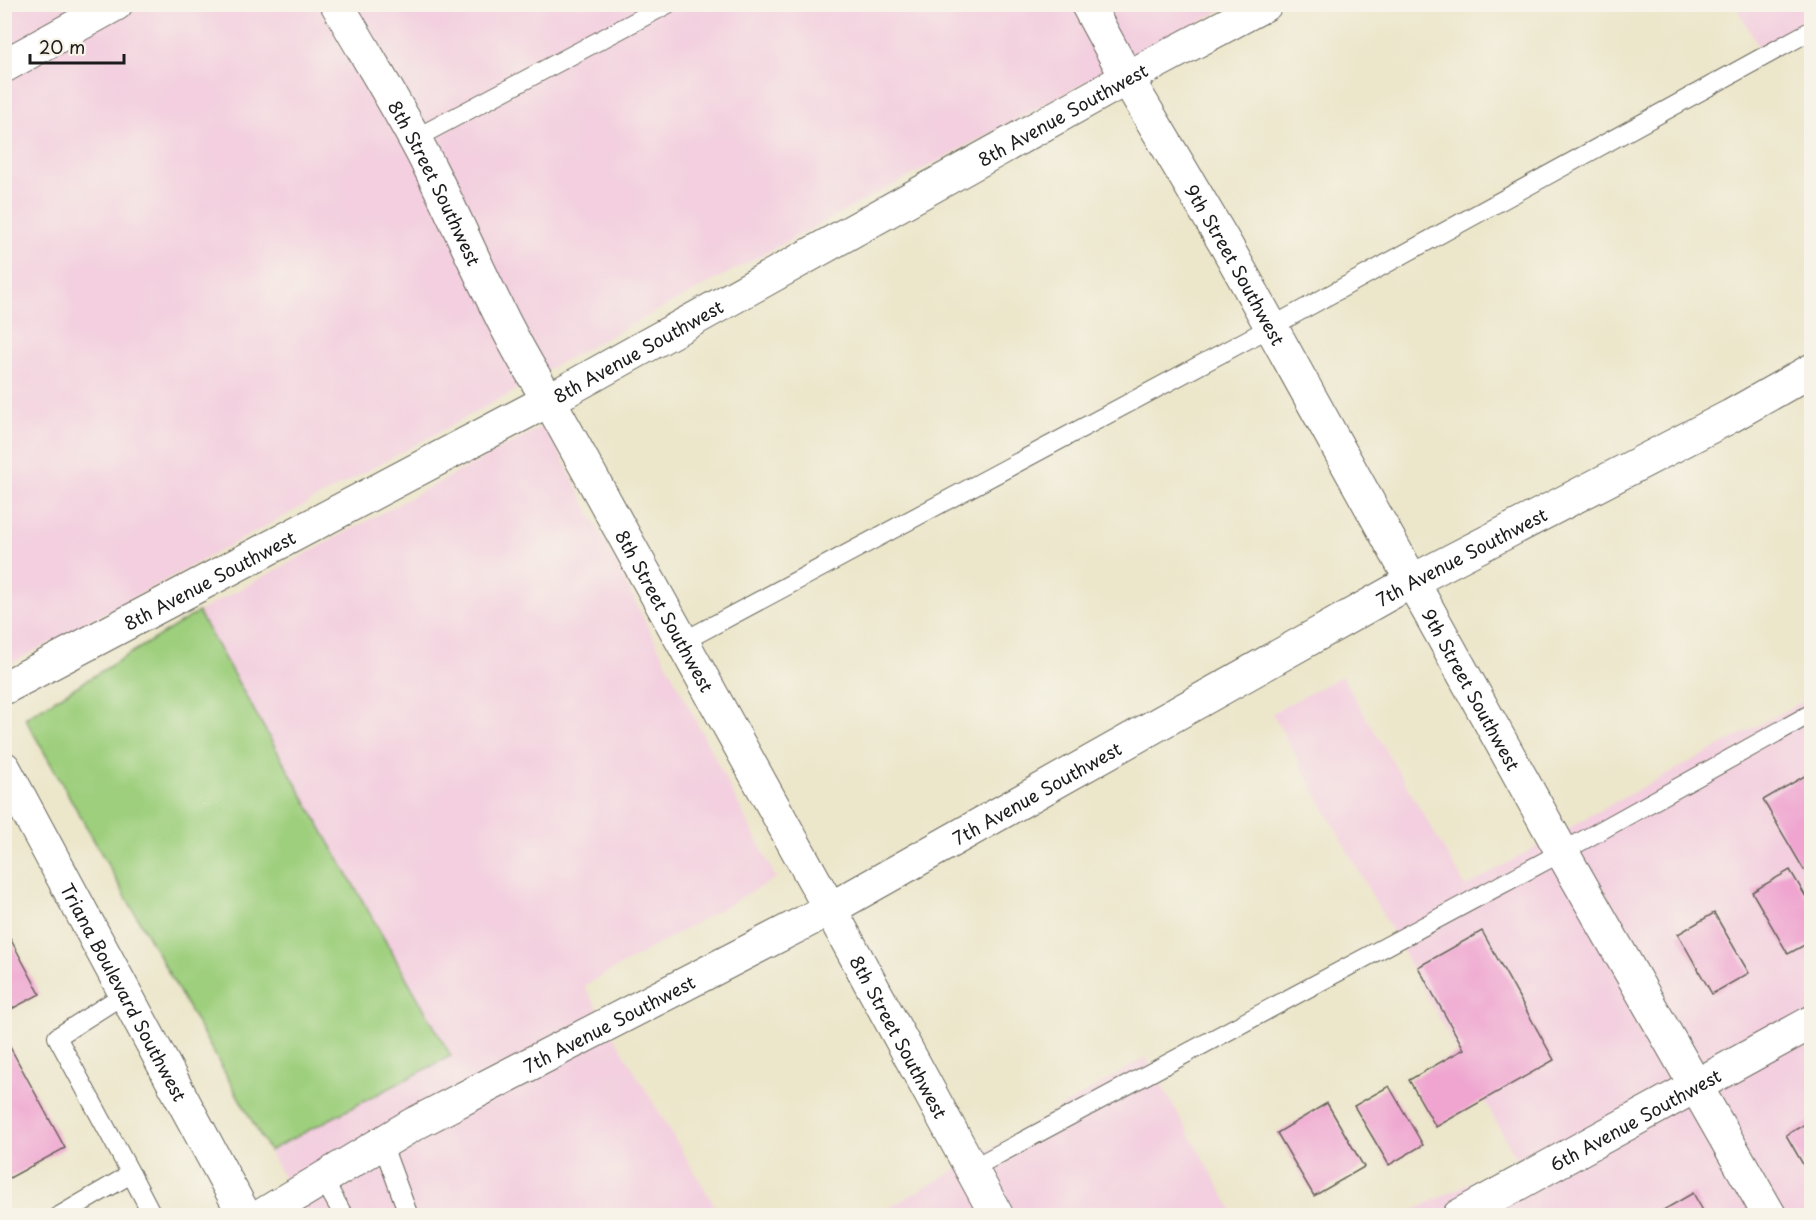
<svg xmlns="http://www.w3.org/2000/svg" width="1816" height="1220" font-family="'Playpen Sans',sans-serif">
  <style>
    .built { fill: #f3cfdf }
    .green { fill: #9ecf7d; stroke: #5d764c; stroke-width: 1.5 }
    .building { fill: #efa5d0 }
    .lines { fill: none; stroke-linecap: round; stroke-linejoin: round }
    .service-casing { stroke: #656359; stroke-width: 20 }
    .minor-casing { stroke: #656359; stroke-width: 35 }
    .tertiary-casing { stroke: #656359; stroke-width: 35 }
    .service { stroke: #fff; stroke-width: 18 }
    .minor { stroke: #fff; stroke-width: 33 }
    .tertiary { stroke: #fff; stroke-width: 33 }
    .labels { text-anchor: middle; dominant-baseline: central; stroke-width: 5; stroke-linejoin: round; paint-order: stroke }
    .street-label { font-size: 18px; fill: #1c1c1c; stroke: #f7f3e8 }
  </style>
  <rect width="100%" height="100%" fill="#f7f3e8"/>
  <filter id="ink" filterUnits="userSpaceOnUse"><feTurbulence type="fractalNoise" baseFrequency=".0167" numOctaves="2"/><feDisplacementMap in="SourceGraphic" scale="12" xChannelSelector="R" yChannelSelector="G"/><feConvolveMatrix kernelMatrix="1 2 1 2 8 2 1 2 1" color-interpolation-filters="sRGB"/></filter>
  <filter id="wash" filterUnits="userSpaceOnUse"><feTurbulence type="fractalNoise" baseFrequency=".008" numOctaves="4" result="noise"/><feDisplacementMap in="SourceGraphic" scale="24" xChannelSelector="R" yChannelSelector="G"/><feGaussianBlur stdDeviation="1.35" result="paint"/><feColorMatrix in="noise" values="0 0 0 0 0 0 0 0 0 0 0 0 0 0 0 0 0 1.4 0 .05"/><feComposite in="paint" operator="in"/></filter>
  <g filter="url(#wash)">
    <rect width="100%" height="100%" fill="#ece6cb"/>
    <g class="built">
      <polygon points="5,5 1231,5 533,377 513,392 5,667"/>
      <polygon points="1735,5 1811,5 1811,35 1766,60"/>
      <polygon points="545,425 776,878 584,986 720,1215 303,1215 269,1151 451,1056 198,612"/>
      <polygon points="1342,676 1466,887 1595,813 1811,697 1811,1215 1404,1215 1517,1160 1272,713"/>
      <polygon points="1146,1057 1235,1215 874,1216 950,1173"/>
    </g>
    <polygon class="green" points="198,612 451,1056 269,1151 25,718"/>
    <g id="blocks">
      <g class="building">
        <polygon points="1808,774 1812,781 1812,865 1804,870 1763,800"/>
        <polygon points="1790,870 1812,907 1812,941 1788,954 1752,892"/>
        <polygon points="1714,913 1749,973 1712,994 1678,934"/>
        <polygon points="4,927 40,994 4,1013"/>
        <polygon points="1482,931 1554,1060 1436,1127 1409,1080 1464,1049 1418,967"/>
        <polygon points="4,1036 65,1148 4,1181"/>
        <polygon points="1389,1086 1423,1145 1389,1165 1354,1106"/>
        <polygon points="1327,1103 1364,1167 1314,1196 1277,1133"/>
        <polygon points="1812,1120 1812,1180 1786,1135"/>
        <polygon points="1693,1193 1706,1216 1653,1216"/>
      </g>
    </g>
  </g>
  <g filter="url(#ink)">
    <use href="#blocks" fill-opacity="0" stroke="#656359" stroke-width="1.5"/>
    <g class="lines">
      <defs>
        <g id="service">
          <polyline points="414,139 668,4"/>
          <polyline points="682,642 1271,327 1812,30"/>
          <polyline points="382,1143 409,1216"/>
          <polyline points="971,1169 1562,852 1812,713"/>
          <polyline points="131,1174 153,1216"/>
          <polyline points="323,1179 344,1216"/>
          <polyline points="59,1216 131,1174 57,1037 126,993"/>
        </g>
        <g id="minor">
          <path id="s1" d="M337 4C367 57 400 109 428 164 468 242 500 326 549 400L830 909 997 1216"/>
          <path id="s2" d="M1087 4 1127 78 1227 247 1562 852 1770 1216"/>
          <path id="s3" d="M4 688 549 400 1127 78 1266 4"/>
          <path id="s4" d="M261 1216 412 1125 830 909 1412 581 1731 416 1812 370"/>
          <path id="s5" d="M1459 1216 1812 1022"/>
        </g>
        <g id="tertiary">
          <polyline points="4,66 116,4"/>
          <path id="s6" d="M4 768 245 1216"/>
        </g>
      </defs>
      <use href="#service" class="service-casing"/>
      <use href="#minor" class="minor-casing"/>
      <use href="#tertiary" class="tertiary-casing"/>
      <use href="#service" class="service"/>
      <use href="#minor" class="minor"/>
      <use href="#tertiary" class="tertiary"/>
    </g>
  </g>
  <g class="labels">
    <g class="street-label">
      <text stroke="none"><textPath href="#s3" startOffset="1204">8th Avenue Southwest</textPath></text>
      <text stroke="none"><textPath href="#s1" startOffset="204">8th Street Southwest</textPath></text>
      <text stroke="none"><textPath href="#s2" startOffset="300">9th Street Southwest</textPath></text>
      <text stroke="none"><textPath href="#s3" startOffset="718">8th Avenue Southwest</textPath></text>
      <text stroke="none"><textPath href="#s4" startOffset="1370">7th Avenue Southwest</textPath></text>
      <text stroke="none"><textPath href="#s3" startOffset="232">8th Avenue Southwest</textPath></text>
      <text stroke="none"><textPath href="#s1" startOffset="690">8th Street Southwest</textPath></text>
      <text stroke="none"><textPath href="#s2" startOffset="786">9th Street Southwest</textPath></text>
      <text stroke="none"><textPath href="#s4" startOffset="884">7th Avenue Southwest</textPath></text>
      <text stroke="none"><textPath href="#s6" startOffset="254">Triana Boulevard Southwest</textPath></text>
      <text stroke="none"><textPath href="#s4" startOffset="398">7th Avenue Southwest</textPath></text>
      <text stroke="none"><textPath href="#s1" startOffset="1176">8th Street Southwest</textPath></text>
      <text stroke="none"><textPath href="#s5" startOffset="201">6th Avenue Southwest</textPath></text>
    </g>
  </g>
  <rect width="1816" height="1220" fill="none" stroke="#f7f3e8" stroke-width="24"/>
  <path d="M30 54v9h94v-9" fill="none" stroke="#1c1c1c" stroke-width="3"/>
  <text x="39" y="54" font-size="18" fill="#1c1c1c" stroke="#f7f3e8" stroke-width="4.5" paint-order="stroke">20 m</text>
</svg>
